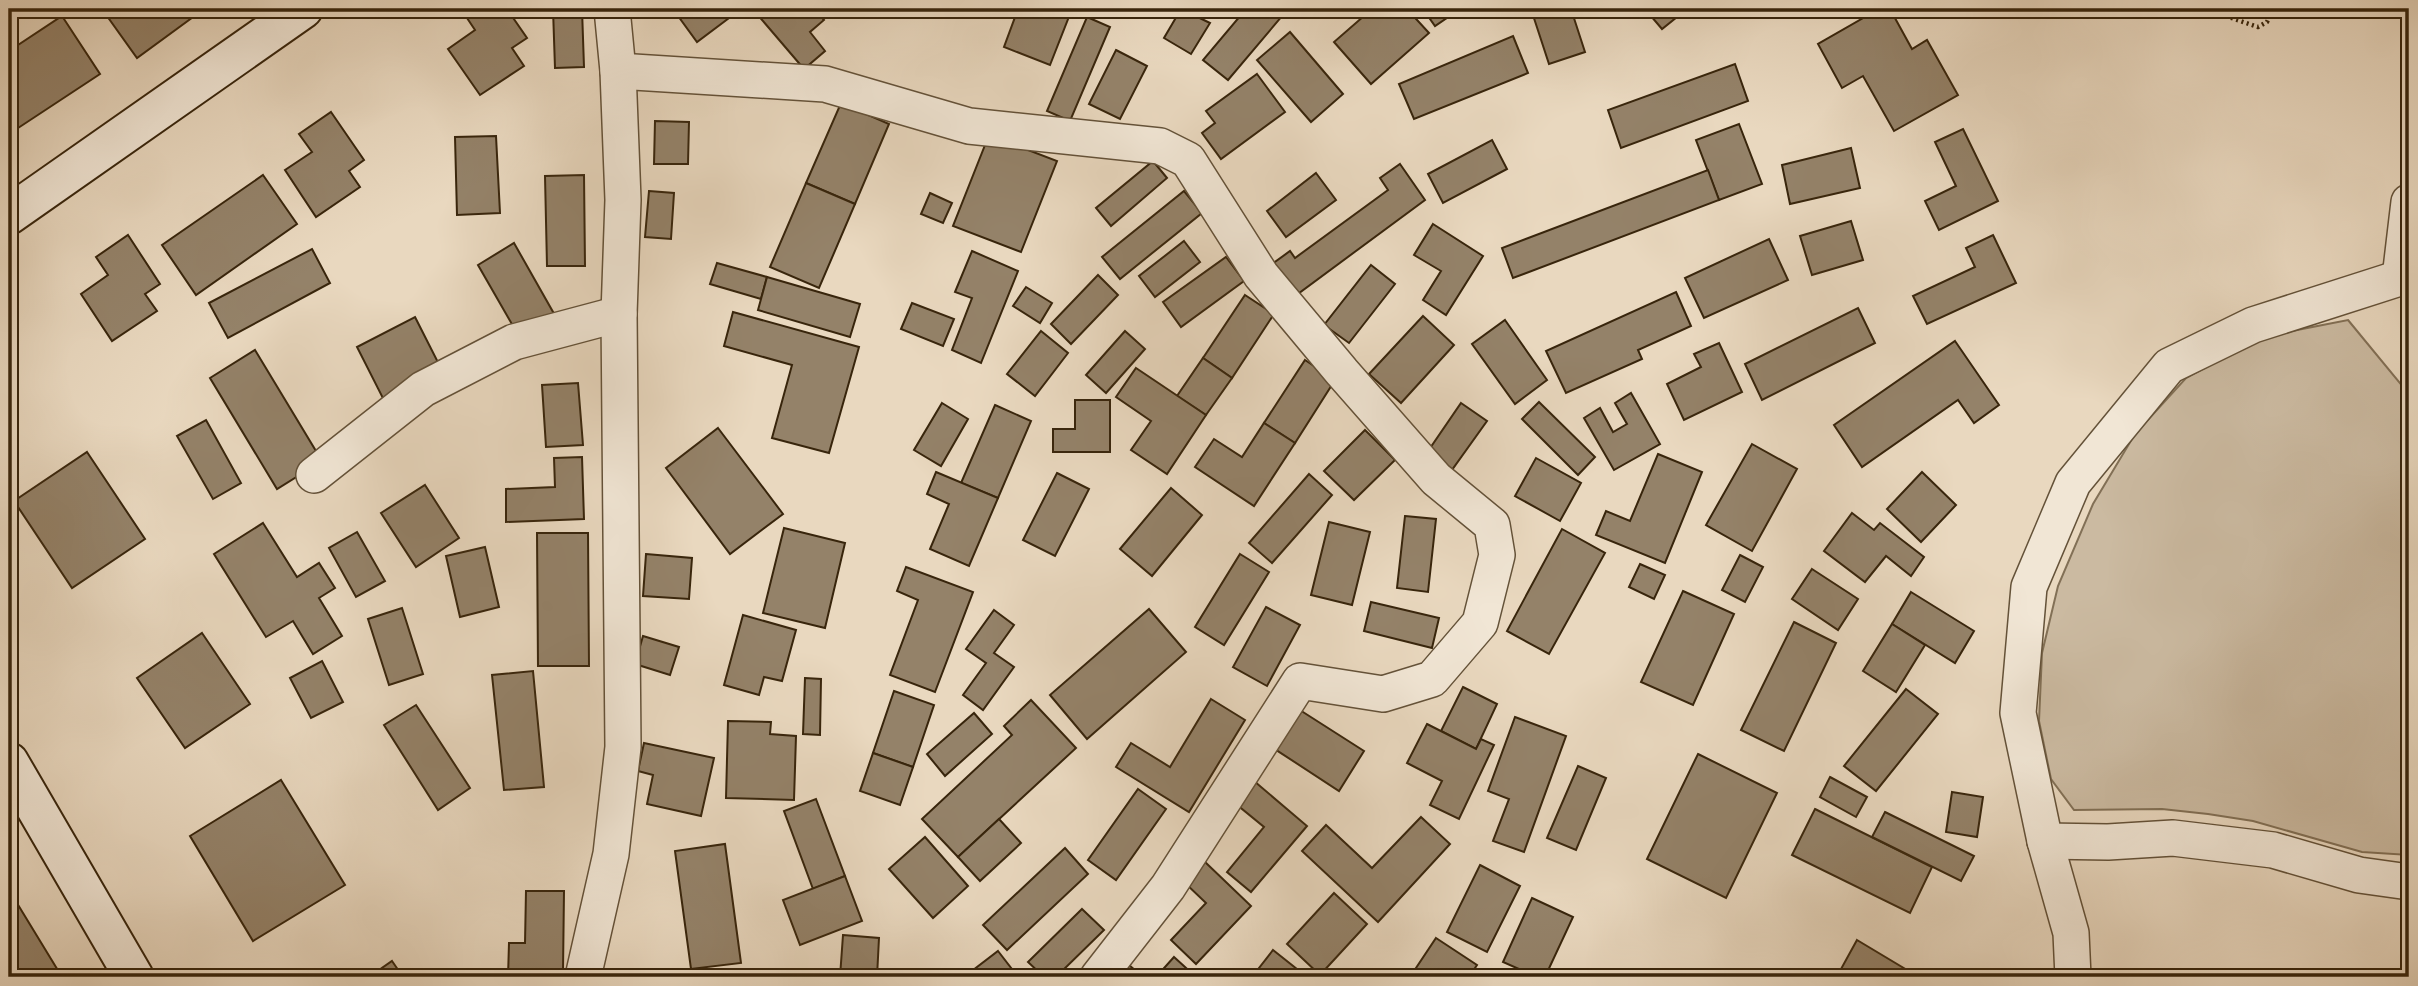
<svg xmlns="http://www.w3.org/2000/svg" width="2418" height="986" font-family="'IM FELL French Canon',serif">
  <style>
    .green { fill: #cbbaa1; stroke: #827056; stroke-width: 2 }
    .building { fill: #948269; stroke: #38250c; stroke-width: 2 }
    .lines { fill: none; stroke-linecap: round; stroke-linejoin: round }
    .street-casing { stroke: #645239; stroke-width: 38 }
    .secondary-casing { stroke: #38250c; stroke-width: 42 }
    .path { stroke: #38250c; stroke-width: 4.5; stroke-dasharray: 2 3.5; stroke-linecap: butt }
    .street { stroke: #f1e6d5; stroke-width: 35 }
    .secondary { stroke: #f1e6d5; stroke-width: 38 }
  </style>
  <rect width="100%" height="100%" fill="#e9d8bf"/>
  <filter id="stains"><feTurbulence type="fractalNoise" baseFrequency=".00286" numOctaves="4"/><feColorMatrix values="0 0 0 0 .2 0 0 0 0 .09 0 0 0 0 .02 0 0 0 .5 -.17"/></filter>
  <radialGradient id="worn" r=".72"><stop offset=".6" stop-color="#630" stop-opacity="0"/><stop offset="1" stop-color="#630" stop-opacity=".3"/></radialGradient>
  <polygon class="green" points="2348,320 2409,394 2409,855 2362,852 2253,821 2208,814 2162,809 2074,810 2051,779 2039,721 2042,653 2058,586 2093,504 2135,434 2186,378 2261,337"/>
  <g class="building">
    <polygon points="102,9 204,9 137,58"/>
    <polygon points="467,9 507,9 527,38 512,48 524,66 480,95 448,49 475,30 463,12"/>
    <polygon points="553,9 582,9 584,67 555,68"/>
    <polygon points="673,9 741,9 697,42"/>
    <polygon points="763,9 815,9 824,20 810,32 825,51 804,69 757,14"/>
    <polygon points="1018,9 1056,9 1070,14 1050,65 1004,47"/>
    <polygon points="1181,9 1210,23 1191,54 1164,38"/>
    <polygon points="1246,9 1288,9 1228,80 1203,60"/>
    <polygon points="1372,9 1407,9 1429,33 1371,84 1334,42"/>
    <polygon points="1423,9 1460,9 1435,26"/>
    <polygon points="1531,9 1571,9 1585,52 1549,64"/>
    <polygon points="1645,9 1687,9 1662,29"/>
    <polygon points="1879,9 1890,9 1912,49 1927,40 1958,95 1894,131 1863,76 1842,88 1818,44"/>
    <polygon points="62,16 100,74 9,134 9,51"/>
    <polygon points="1087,17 1110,27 1070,121 1047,111"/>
    <polygon points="1290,32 1343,94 1311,122 1257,60"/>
    <polygon points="1513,36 1528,73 1414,119 1399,84"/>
    <polygon points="1116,50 1147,66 1120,119 1089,104"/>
    <polygon points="1735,64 1748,101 1621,148 1608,110"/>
    <polygon points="1257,74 1285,112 1221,159 1202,133 1215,123 1206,111"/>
    <polygon points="841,103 889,124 855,204 806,183"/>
    <polygon points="331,112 364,160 349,171 360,187 316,217 285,170 312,152 299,134"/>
    <polygon points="655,121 689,122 688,164 654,164"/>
    <polygon points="1739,124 1762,184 1719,200 1696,140"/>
    <polygon points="1963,129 1998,201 1939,230 1925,201 1956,186 1935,142"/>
    <polygon points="989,135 1057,161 1021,252 953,226"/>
    <polygon points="496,136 500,213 457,215 455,137"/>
    <polygon points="1492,140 1507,169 1443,203 1428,174"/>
    <polygon points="1851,148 1860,188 1790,204 1782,165"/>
    <polygon points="1153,161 1167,178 1111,226 1096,208"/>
    <polygon points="1400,164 1425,200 1291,299 1268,267 1290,251 1295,258 1388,190 1380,178"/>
    <polygon points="1708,170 1719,200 1513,278 1502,248"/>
    <polygon points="1316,173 1336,200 1286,237 1267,211"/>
    <polygon points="263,175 297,224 196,295 162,245"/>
    <polygon points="584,175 585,266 547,266 545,176"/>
    <polygon points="806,183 855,204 819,288 770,267"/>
    <polygon points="649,191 674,193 671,239 645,237"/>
    <polygon points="1184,191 1202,213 1120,279 1102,257"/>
    <polygon points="930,193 952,203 943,223 921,214"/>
    <polygon points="1851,221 1863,260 1812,275 1800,236"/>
    <polygon points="1433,224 1483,256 1446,315 1423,300 1441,271 1414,255"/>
    <polygon points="128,235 160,284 145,294 157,311 112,341 81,294 108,275 96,257"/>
    <polygon points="1993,235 2016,283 1927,324 1913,296 1975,267 1966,248"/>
    <polygon points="1769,239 1788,280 1704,318 1685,278"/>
    <polygon points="1184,241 1200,262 1155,297 1139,276"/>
    <polygon points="514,243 557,319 521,340 478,265"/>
    <polygon points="312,249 330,283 228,338 209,303"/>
    <polygon points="972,251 1018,271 981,363 952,350 972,298 955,292"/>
    <polygon points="1226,257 1244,281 1181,327 1163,302"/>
    <polygon points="717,263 767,277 761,299 710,284"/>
    <polygon points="1371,265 1395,284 1349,343 1324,325"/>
    <polygon points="1098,275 1118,295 1071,344 1051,324"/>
    <polygon points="767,277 860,304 850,337 758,310"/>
    <polygon points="1026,287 1052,303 1040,323 1013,306"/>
    <polygon points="1676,292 1691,326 1638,350 1642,359 1566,393 1546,351"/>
    <polygon points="1245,295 1274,314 1232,378 1203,358"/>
    <polygon points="912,303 954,319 943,346 901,329"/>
    <polygon points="1858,308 1875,343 1762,400 1745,364"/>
    <polygon points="733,312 859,347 829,453 772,438 792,365 724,346"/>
    <polygon points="1423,316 1454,345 1401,403 1369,374"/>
    <polygon points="415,317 451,388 393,418 357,347"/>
    <polygon points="1505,320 1547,380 1515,404 1472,344"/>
    <polygon points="1041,331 1068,353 1035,396 1007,374"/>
    <polygon points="1125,331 1145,349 1106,393 1086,375"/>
    <polygon points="1955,341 1999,405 1974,423 1958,400 1862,467 1834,425"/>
    <polygon points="1719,343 1742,392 1684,420 1667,384 1701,367 1694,354"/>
    <polygon points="255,350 322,461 277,489 210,378"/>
    <polygon points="1203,358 1232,378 1206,415 1177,396"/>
    <polygon points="1305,360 1335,380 1295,443 1264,423"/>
    <polygon points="1136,368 1206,415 1167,474 1131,450 1151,421 1116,397"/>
    <polygon points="578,383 583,445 546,447 542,385"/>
    <polygon points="1631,393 1660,444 1614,470 1584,418 1600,408 1613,432 1627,424 1615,403"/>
    <polygon points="1075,400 1110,400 1110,452 1053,452 1053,429 1075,429"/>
    <polygon points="1539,402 1595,457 1578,475 1522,419"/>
    <polygon points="942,403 968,419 941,466 914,450"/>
    <polygon points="1461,403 1487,421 1449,474 1424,457"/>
    <polygon points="995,405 1031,421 998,498 961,483"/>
    <polygon points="206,420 241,483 213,499 177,436"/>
    <polygon points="1264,423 1295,443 1254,506 1195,467 1214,439 1242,457"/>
    <polygon points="718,428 783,514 730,554 666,468"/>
    <polygon points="1365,430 1395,460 1354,500 1324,471"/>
    <polygon points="1752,444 1797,469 1752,551 1706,525"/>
    <polygon points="87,452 145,539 72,588 14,501"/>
    <polygon points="1658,454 1702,472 1665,563 1596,535 1606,511 1630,521"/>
    <polygon points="582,457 584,519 506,522 506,489 555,487 554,458"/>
    <polygon points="1536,458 1581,483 1560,521 1515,496"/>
    <polygon points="936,472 998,498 969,566 930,549 949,504 927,494"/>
    <polygon points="1922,472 1956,505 1921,542 1887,509"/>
    <polygon points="1057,473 1089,489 1055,556 1023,540"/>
    <polygon points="1309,474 1332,495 1272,563 1249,543"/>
    <polygon points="425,485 459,538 416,567 381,513"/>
    <polygon points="1171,488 1202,515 1152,576 1120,549"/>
    <polygon points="1852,513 1874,530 1880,523 1924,557 1911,576 1886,556 1865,582 1824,551"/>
    <polygon points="1405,516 1436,519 1428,592 1397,588"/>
    <polygon points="1329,522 1370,532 1352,605 1311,595"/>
    <polygon points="263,523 297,577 319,563 335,588 319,598 342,636 313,654 293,621 266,637 214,554"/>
    <polygon points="784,528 845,543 825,628 763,613"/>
    <polygon points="1562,529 1605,553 1549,654 1507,631"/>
    <polygon points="357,532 385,581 356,597 329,548"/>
    <polygon points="537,533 588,533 589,666 538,666"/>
    <polygon points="485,547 499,607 460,617 446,556"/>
    <polygon points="646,554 692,558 689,599 643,596"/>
    <polygon points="1240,554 1269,572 1224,645 1195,627"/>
    <polygon points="1740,555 1763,567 1745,602 1722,590"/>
    <polygon points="1640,564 1665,575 1654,599 1629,587"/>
    <polygon points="906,567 973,592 935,692 890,675 918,600 897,591"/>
    <polygon points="1812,569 1858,599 1838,630 1792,599"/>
    <polygon points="1683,591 1734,614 1693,705 1641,682"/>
    <polygon points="1911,592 1974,631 1955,663 1892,624"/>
    <polygon points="1371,602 1439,618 1432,648 1364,631"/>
    <polygon points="1266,607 1300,625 1267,686 1233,667"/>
    <polygon points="402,608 423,674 389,685 368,619"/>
    <polygon points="1149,609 1186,652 1087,739 1050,695"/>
    <polygon points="994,610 1014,625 994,653 1014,667 983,710 963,695 986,663 966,649"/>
    <polygon points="743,615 796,630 782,681 764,677 759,695 724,685"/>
    <polygon points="1794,622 1836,643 1784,751 1741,730"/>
    <polygon points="1892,624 1925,645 1896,692 1863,671"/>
    <polygon points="202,633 250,704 185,748 137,678"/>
    <polygon points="643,636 679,647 670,675 635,664"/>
    <polygon points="322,661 343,702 311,718 290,678"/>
    <polygon points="533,671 544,787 504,790 492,675"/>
    <polygon points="805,678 821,679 820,735 803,734"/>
    <polygon points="1463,687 1497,704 1476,749 1441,731"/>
    <polygon points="1906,689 1938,714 1876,791 1844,766"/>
    <polygon points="894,691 934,705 913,767 873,753"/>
    <polygon points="1211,699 1245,720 1189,812 1116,767 1131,743 1170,767"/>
    <polygon points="1031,700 1076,748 958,857 922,819 1012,735 1004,726"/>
    <polygon points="416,705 470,788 438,810 384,725"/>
    <polygon points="1292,705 1364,751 1339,791 1267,744"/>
    <polygon points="974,713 992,734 945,776 927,754"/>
    <polygon points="1515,717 1566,736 1524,852 1493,841 1509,799 1488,791"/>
    <polygon points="728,721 771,722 770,734 796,736 794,800 726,798"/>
    <polygon points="1427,724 1476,749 1481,739 1494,745 1459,819 1430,805 1442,781 1407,763"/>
    <polygon points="644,743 714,758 701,816 647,804 653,775 638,771"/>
    <polygon points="873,753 913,767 900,805 860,791"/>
    <polygon points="1698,754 1777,793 1726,898 1647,859"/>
    <polygon points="1578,766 1606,778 1576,850 1547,838"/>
    <polygon points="1830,777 1867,797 1856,817 1820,797"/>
    <polygon points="281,780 345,885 253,941 190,836"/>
    <polygon points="1254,781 1307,826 1251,892 1227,872 1264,827 1236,804"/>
    <polygon points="1138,789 1166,809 1116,880 1088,860"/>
    <polygon points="1952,792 1983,797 1977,837 1946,832"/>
    <polygon points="816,799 845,876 813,889 784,811"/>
    <polygon points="1815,809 1932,867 1910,913 1792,855"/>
    <polygon points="1885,812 1974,856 1961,881 1872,837"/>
    <polygon points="1421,817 1450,844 1378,922 1302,851 1326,825 1372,868"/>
    <polygon points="999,819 1021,843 980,881 958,857"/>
    <polygon points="925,837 968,886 933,918 889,869"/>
    <polygon points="725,844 741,963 691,969 675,851"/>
    <polygon points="1065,848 1088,874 1007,950 983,925"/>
    <polygon points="1204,861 1251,906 1196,964 1171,940 1206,903 1184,882"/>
    <polygon points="1480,865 1520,886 1487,952 1447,932"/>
    <polygon points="845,876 862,921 800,945 783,900"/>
    <polygon points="9,890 62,977 9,977"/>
    <polygon points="526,891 564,891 563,971 551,971 551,977 508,977 509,943 525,943"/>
    <polygon points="1334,893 1367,924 1320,975 1287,944"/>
    <polygon points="1532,898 1573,917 1545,977 1537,977 1503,962"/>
    <polygon points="1082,909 1104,930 1056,977 1044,977 1028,962"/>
    <polygon points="843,935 879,938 877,977 840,977"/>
    <polygon points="1436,938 1477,965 1469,977 1410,977"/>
    <polygon points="1857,940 1912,973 1909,977 1855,977 1841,969"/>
    <polygon points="1273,950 1307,977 1252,977"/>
    <polygon points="998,951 1018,977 964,977"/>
    <polygon points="1174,957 1196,977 1156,977"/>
    <polygon points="392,961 403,977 369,977"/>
    <polygon points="1129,965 1143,977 1118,977"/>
  </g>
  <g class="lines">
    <defs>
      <g id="street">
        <polyline points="618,71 825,84 969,126 1160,146 1188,160 1261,275 1342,372 1436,479 1492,525 1497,555 1480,623 1432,679 1383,694 1300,681 1168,887 1098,977"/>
        <polyline points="2400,278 2409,202"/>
        <polyline points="314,475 423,389 514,342 619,314"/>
        <polyline points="2045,841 2108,842 2173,838 2273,850 2359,875 2409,882"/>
        <polyline points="583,977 611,854 623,747 619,314 623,200 618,71 612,9"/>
        <polyline points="2073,977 2071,933 2045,841 2018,713 2029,587 2073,483 2169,366 2253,325 2409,275"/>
      </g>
      <g id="secondary">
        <polyline points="9,215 303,9"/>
        <polyline points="9,762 134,977"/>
      </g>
    </defs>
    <use href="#street" class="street-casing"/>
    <use href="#secondary" class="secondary-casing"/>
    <polyline class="path" points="2205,9 2258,27 2267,22 2273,9"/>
    <use href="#street" class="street"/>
    <use href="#secondary" class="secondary"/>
  </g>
  <rect width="2418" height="986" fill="none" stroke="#e9d8bf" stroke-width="35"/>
  <rect x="10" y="10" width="2397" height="965" fill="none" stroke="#38250c" stroke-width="3.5"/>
  <rect x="18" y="18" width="2383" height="951" fill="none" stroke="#38250c" stroke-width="2"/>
  <rect width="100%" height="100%" filter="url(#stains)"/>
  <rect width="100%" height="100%" fill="url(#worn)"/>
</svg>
